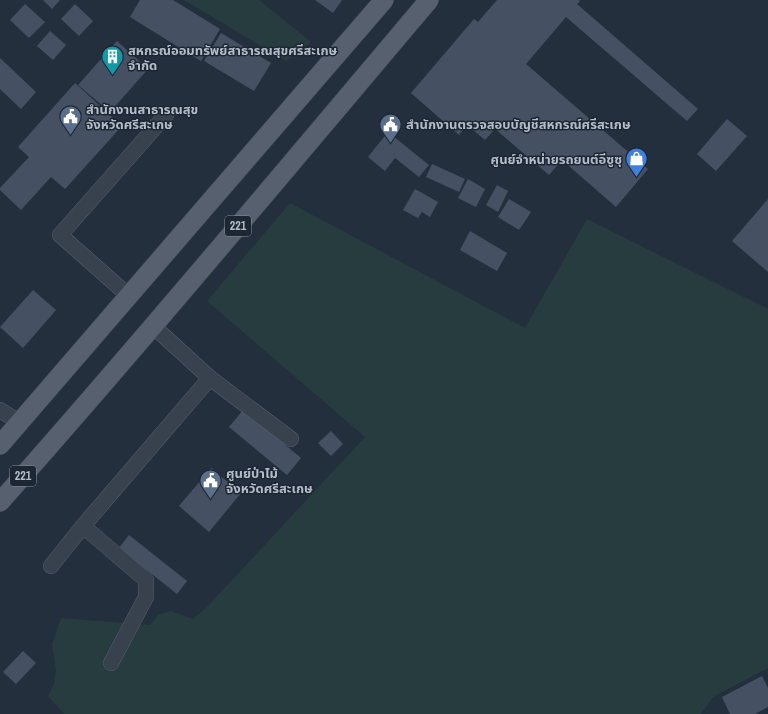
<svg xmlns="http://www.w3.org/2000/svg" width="768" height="714" font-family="'Archivo Narrow','Noto Sans Thai',sans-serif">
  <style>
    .green { fill: #263c3f }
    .building { fill: #455162 }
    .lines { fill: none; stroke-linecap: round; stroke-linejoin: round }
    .minor-casing { stroke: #565f6c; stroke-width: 16 }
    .major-casing { stroke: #414a57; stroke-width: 20 }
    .minor { stroke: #38414e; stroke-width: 15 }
    .major { stroke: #56606e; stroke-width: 19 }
    .labels { text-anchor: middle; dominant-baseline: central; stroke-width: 3; stroke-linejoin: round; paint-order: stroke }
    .shield { fill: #1d2633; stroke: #878f9c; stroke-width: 1 }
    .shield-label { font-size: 12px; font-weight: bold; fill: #b4bcc9 }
    .poi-label { font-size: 13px; font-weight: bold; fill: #b4bcc9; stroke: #1d2633; text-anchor: start }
  </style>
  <rect width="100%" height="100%" fill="#242f3e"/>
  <g class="green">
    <polygon points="184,0 259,0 311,42 286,61"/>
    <polygon points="290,203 525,328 587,219 768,309 768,668 713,697 701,714 64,714 48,696 54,684 56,671 52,644 61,618 150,625 158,615 171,611 193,619 207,607 365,437 207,301"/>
  </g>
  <g class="building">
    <polygon points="43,0 60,0 52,9"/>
    <polygon points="140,0 173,0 220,29 201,61 130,17"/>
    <polygon points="315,0 342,0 333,13"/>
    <polygon points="497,0 579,0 580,1 577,4 698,109 687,121 566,17 526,64 648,169 616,207 562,160 549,175 495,129 485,140 467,125 459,135 411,93 474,19 478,22"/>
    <polygon points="25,4 45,22 29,38 10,20"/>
    <polygon points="75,4 93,21 79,36 61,19"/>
    <polygon points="50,31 66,45 53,60 37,46"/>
    <polygon points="221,33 271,63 254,91 204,61"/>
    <polygon points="117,41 148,69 110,112 78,85"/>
    <polygon points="0,58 36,92 21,109 0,89"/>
    <polygon points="75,83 122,126 65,189 51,177 21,210 0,190 0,188 29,157 18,147"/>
    <polygon points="727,119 747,136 716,171 697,154"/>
    <polygon points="388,132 429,165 419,177 395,158 385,171 368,157"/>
    <polygon points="432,164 465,179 459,192 426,177"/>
    <polygon points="468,179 485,189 476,207 458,198"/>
    <polygon points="497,185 508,191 498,212 486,205"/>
    <polygon points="415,189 438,202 430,217 422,212 418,218 403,210"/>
    <polygon points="509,199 531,212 519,230 498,217"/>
    <polygon points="768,199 768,272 732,241"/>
    <polygon points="470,231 507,253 497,271 460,250"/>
    <polygon points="33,290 56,310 23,348 0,327"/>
    <polygon points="243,410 301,458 287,475 229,427"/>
    <polygon points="331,431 343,444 331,456 318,443"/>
    <polygon points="211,468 241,493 209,532 179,506"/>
    <polygon points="129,535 187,581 177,594 119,548"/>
    <polygon points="23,651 36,663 16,684 3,672"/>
    <polygon points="762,676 768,688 768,707 755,714 730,714 722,697"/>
  </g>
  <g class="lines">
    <defs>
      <g id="minor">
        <polyline points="129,296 60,235 166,115"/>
        <polyline points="153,326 210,378 291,439"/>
        <polyline points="0,410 19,422"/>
        <polyline points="83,526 146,580 146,597 111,663"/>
        <polyline points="51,566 83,526 210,378"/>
      </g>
      <g id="major">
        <polyline points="0,445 384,0"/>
        <path d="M0 502C146 337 287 168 429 0"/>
      </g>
    </defs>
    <use href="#minor" class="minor-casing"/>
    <use href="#major" class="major-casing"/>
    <use href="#minor" class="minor"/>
    <use href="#major" class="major"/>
  </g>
  <defs>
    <symbol id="building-pin" viewBox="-11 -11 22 30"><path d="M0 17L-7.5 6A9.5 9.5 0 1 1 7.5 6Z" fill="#0f9aa8" stroke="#1d2633"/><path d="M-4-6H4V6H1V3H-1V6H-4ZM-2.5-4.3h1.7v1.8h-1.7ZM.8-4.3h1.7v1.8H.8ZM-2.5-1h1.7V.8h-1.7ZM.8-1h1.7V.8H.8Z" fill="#fff"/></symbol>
    <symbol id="civic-pin" viewBox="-11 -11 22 30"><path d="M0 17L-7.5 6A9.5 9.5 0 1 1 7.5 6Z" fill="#5c6f8a" stroke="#1d2633"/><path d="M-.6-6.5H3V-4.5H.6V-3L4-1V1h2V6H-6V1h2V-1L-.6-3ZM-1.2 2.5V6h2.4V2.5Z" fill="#fff"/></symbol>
    <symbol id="shop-pin" viewBox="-11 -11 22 30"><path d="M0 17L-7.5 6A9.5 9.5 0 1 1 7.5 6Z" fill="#3f7fe0" stroke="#1d2633"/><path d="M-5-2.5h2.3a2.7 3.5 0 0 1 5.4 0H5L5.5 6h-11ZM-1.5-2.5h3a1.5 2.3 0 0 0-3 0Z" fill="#fff"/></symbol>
  </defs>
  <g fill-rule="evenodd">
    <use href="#building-pin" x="100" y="44" width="25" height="34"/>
    <use href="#civic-pin" x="58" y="104" width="25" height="34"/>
    <use href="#civic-pin" x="378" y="112" width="25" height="34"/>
    <use href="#shop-pin" x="624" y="146" width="25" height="34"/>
    <use href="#civic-pin" x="198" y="468" width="25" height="34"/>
  </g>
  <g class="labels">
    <g class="shield">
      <rect x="225" y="216" width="26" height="20" rx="3"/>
      <rect x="10" y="466" width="26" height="20" rx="3"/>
    </g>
    <g class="shield-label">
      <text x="238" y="226">221</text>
      <text x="23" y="476">221</text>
    </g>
    <g class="poi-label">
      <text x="128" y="50">สหกรณ์ออมทรัพย์สาธารณสุขศรีสะเกษ<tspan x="128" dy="15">จำกัด</tspan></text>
      <text x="86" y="109">สำนักงานสาธารณสุข<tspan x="86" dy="15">จังหวัดศรีสะเกษ</tspan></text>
      <text x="406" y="124">สำนักงานตรวจสอบบัญชีสหกรณ์ศรีสะเกษ</text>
      <text x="622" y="159" text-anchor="end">ศูนย์จำหน่ายรถยนต์อีซูซุ</text>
      <text x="226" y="473">ศูนย์ป่าไม้<tspan x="226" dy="15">จังหวัดศรีสะเกษ</tspan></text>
    </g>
  </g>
</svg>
